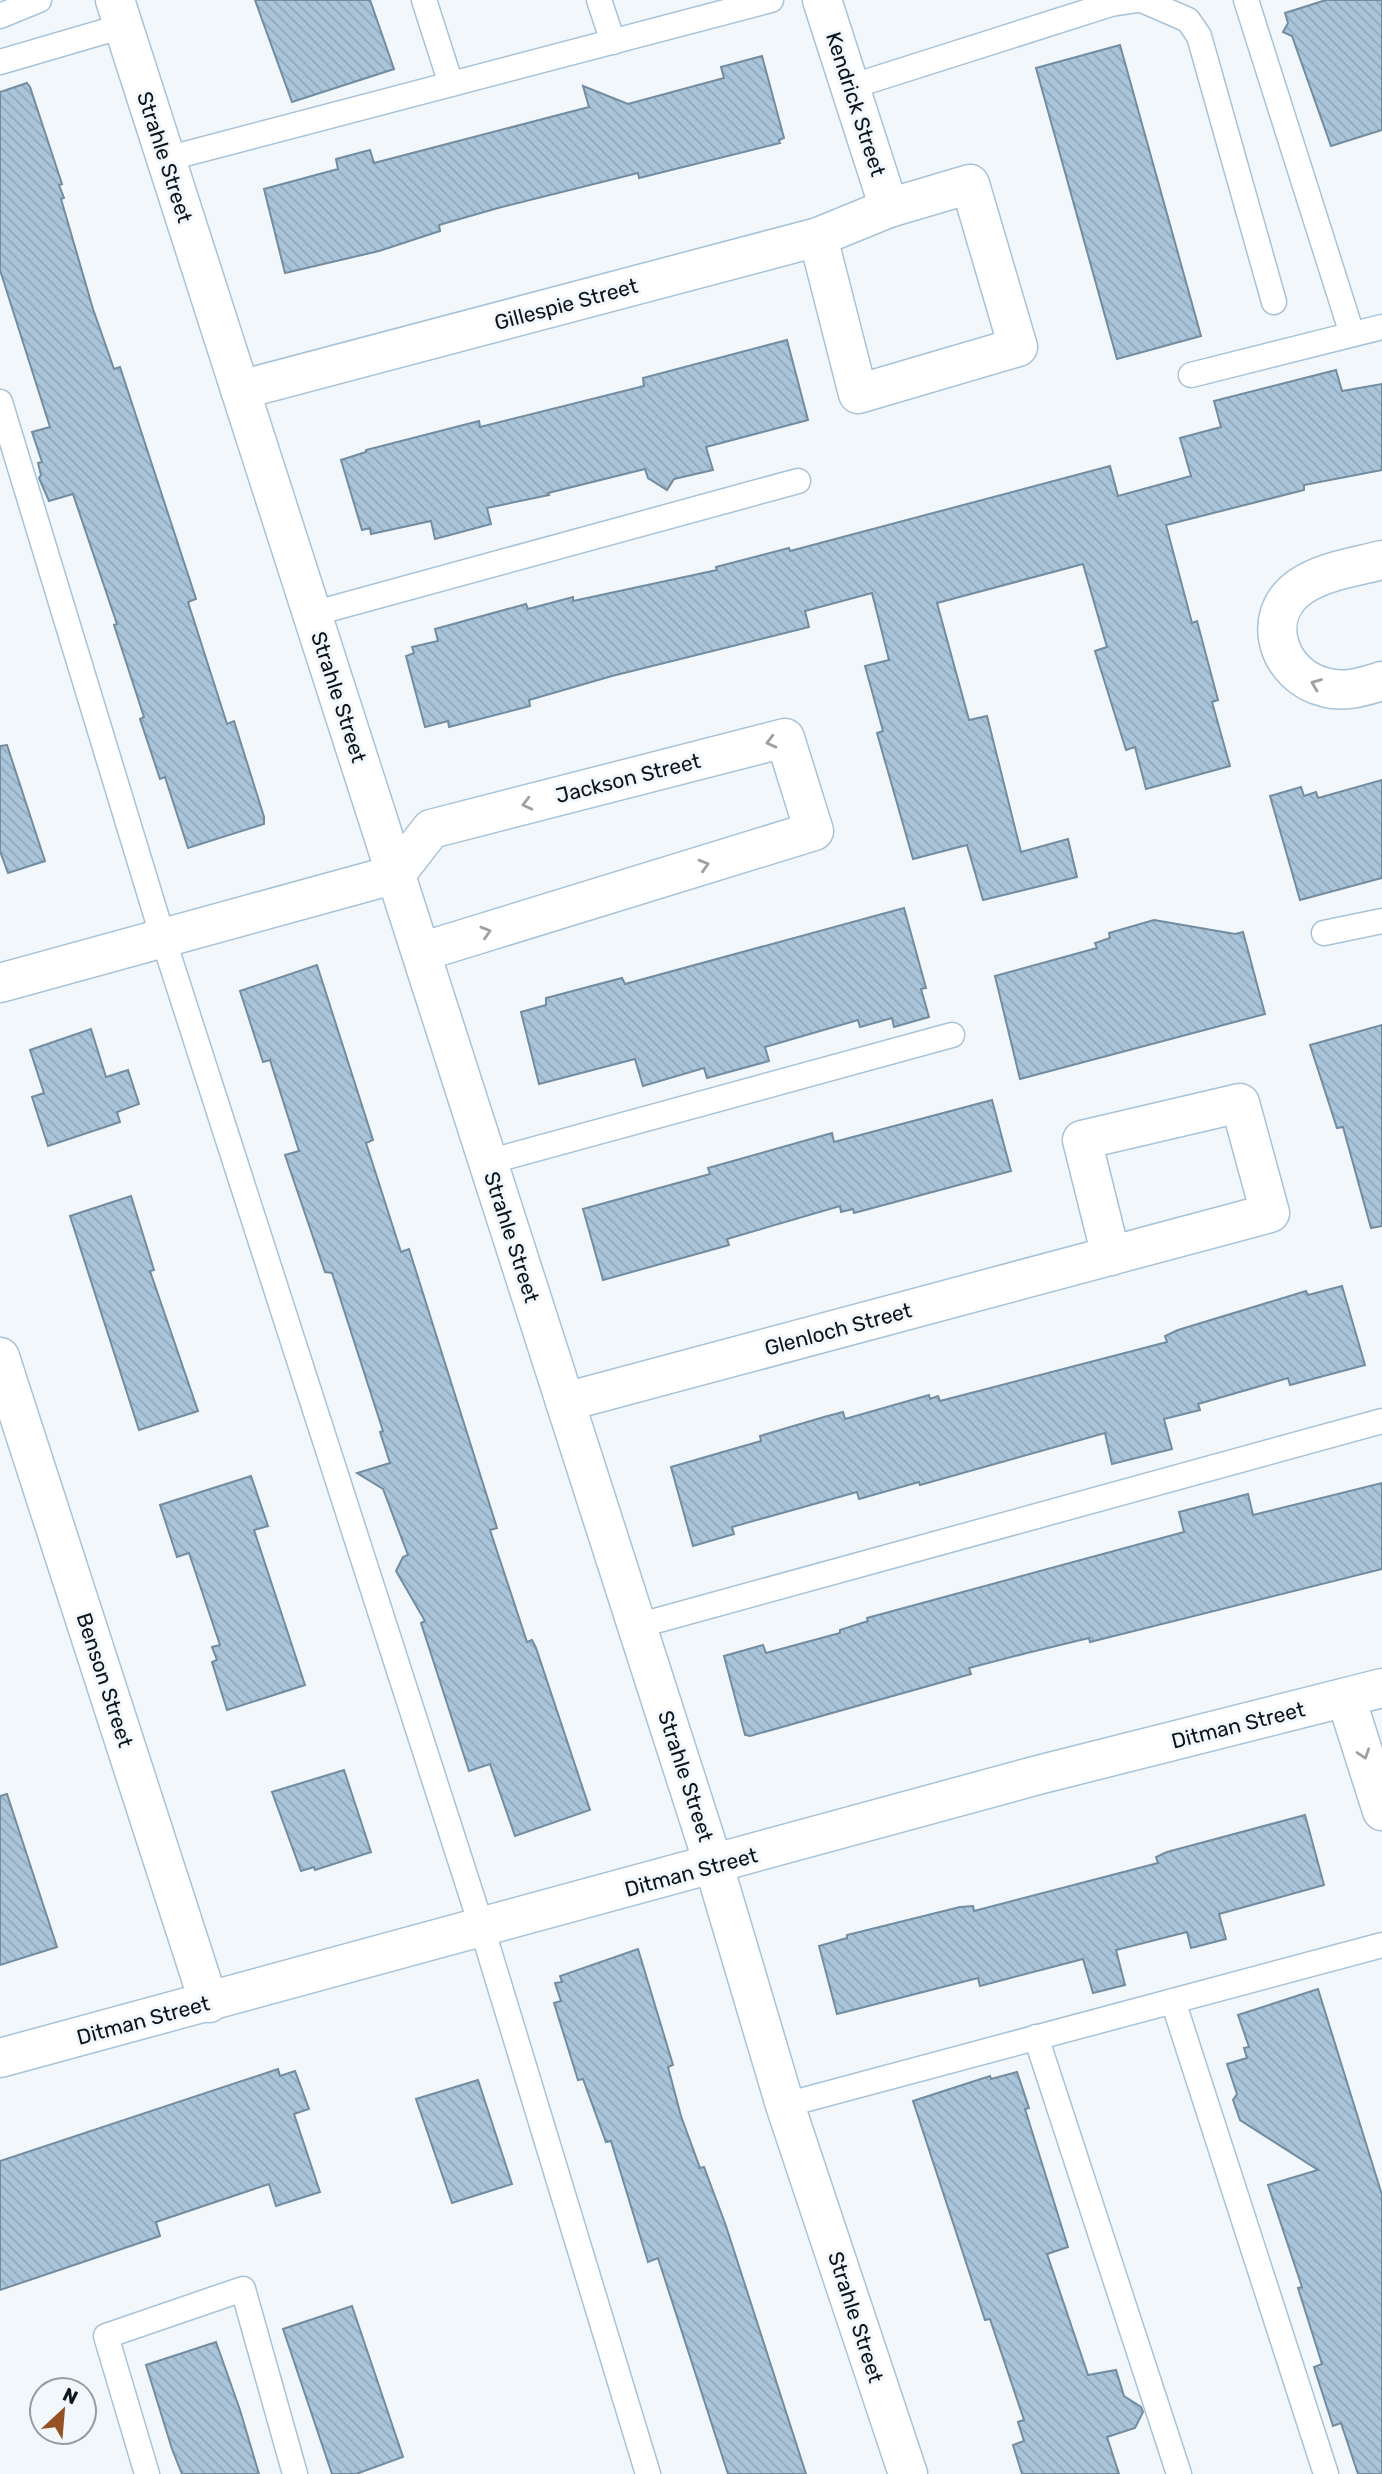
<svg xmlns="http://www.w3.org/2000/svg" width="1382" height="2474" font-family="Rubik,sans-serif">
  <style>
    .building { fill: url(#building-back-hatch); stroke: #738ca0; stroke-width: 2 }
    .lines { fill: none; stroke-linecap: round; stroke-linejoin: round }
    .service-casing { stroke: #a8c3d8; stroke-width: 27 }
    .minor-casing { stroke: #a8c3d8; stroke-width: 41 }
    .service { stroke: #fff; stroke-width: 24 }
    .minor { stroke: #fff; stroke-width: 38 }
    .oneway { stroke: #9da1a4 }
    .labels { text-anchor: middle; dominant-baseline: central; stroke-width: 6; stroke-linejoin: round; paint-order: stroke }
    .street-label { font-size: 21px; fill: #0b151c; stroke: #f1f7fb }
  </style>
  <defs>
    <pattern id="building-back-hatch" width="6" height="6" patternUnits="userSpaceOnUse" patternTransform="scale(1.75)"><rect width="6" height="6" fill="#aac5da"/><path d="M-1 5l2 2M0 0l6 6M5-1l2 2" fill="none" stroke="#91a8ba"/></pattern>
  </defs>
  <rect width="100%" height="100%" fill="#f1f7fb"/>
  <g class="building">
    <polygon points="255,0 370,0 394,69 292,102"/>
    <polygon points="1326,0 1382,0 1382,130 1331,146 1292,36 1283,32 1288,23 1285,13"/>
    <polygon points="1120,45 1201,336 1117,359 1036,68"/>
    <polygon points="762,56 784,138 779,140 780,143 639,178 638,173 498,208 439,225 440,231 379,251 285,273 264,189 338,169 336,159 370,150 374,163 589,107 583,86 628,104 724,78 721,67"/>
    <polygon points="27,83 30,87 62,184 59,185 64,198 61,199 93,309 114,369 120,367 196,599 188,602 227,724 234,721 264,817 264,824 188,848 165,777 160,779 140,719 144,717 114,625 117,624 73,494 49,501 39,478 41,475 38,463 42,462 32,432 50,427 0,270 0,92"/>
    <polygon points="787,340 808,420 706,447 713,470 674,479 667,490 648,478 645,469 548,493 549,495 487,508 491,524 435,539 431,521 371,534 370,528 362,530 341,460 366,452 366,450 479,421 480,427 644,386 643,378"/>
    <polygon points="1336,370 1342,391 1382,384 1382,470 1304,485 1304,490 1166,525 1192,623 1197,621 1218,700 1212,702 1230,766 1146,789 1135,747 1126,750 1095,651 1107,647 1083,564 937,603 969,720 987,716 1021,852 1068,839 1077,877 983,900 967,845 913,859 877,733 883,731 865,666 889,660 872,593 805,611 809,627 612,676 529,700 530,706 449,727 448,721 425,727 406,656 414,653 412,647 438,641 435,629 526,604 528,609 573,597 573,601 717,570 716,567 789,548 790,551 1110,466 1118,496 1191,476 1180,438 1221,427 1214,401"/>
    <polygon points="7,745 45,861 8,873 0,851 0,746"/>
    <polygon points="1382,780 1382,878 1300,900 1270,796 1301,787 1304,796 1316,792 1318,798"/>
    <polygon points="904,908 926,988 921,989 929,1017 894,1027 892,1018 860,1027 858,1020 765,1047 769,1061 707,1078 704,1068 643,1086 635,1059 539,1084 521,1012 546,1005 546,998 622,978 625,984"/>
    <polygon points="1154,920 1235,934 1243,932 1265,1014 1020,1079 995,976 1097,948 1095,943 1110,938 1109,933"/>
    <polygon points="317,965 373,1140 366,1143 401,1252 409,1249 497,1528 490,1530 527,1642 532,1640 536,1648 590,1810 515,1836 490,1764 469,1771 421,1623 425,1621 396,1571 403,1557 408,1555 383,1489 357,1473 390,1463 380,1432 383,1431 332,1273 325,1272 285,1155 299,1151 270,1060 263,1062 240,991"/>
    <polygon points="1382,1025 1382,1226 1371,1228 1343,1127 1337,1128 1310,1045"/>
    <polygon points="91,1029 106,1077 128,1070 139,1104 117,1112 120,1122 48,1146 32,1097 44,1093 30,1050"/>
    <polygon points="992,1100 1011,1171 854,1213 853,1209 841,1212 840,1206 727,1239 729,1245 603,1280 583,1209 710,1174 708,1168 832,1133 834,1142"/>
    <polygon points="131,1196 154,1270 150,1271 198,1411 139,1430 70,1216"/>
    <polygon points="1342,1286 1365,1365 1290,1385 1288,1378 1198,1404 1200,1410 1164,1419 1172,1449 1112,1464 1105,1433 920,1485 919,1482 859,1499 857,1492 732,1527 734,1534 693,1546 671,1467 761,1441 760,1436 824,1417 843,1412 845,1419 929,1395 930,1399 938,1396 940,1401 1167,1342 1165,1336 1178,1330 1306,1291 1308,1295"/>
    <polygon points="251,1476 268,1526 254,1530 305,1685 227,1710 212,1662 217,1660 212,1647 220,1645 189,1553 177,1557 160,1505"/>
    <polygon points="1382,1483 1382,1569 1090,1642 1089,1638 1027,1653 969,1668 971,1674 750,1736 745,1735 724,1656 763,1645 766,1653 840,1633 840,1630 868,1621 867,1618 1184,1532 1179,1512 1248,1494 1253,1515"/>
    <polygon points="344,1770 371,1852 315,1870 314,1867 301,1871 272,1792"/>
    <polygon points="7,1794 57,1947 0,1965 0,1796"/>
    <polygon points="1305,1815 1324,1885 1219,1914 1226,1939 1191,1948 1187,1932 1116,1950 1125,1985 1093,1993 1083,1959 980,1986 978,1978 837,2014 819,1946 847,1938 847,1935 960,1907 973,1906 974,1911 1158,1863 1156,1857 1167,1852"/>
    <polygon points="638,1949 673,2065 668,2067 681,2116 700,2168 704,2167 726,2226 806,2474 728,2474 658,2258 648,2262 611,2141 606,2142 583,2079 578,2080 554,2003 561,2001 555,1983 562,1982 560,1976"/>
    <polygon points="1318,1989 1382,2195 1382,2474 1358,2474 1341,2423 1333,2426 1314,2367 1322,2364 1298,2288 1302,2287 1268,2185 1318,2170 1240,2120 1233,2100 1237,2094 1227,2064 1247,2058 1244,2048 1249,2047 1238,2015"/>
    <polygon points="278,2069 280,2076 295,2071 309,2109 294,2114 320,2192 276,2206 269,2184 156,2222 160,2236 0,2290 0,2161"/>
    <polygon points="1017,2072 1029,2108 1025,2109 1068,2247 1047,2254 1088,2375 1116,2370 1124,2396 1141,2407 1143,2412 1135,2428 1107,2437 1119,2474 1022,2474 1013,2445 1024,2441 1018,2422 1024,2420 990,2319 985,2320 913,2101 990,2076 991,2079"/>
    <polygon points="478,2080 512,2184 452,2203 416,2099"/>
    <polygon points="352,2306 403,2457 356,2474 332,2474 283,2329"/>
    <polygon points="216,2342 240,2410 259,2474 182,2474 172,2449 146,2365"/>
  </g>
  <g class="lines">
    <defs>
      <g id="service">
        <polyline points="424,0 451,84"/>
        <polyline points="599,0 613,42"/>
        <polyline points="1142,0 1188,20 1199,36 1274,302"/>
        <polyline points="1246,0 1352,334"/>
        <polyline points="0,16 39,0"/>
        <polyline points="0,62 123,26"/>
        <polyline points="850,87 1111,4 1138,0"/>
        <polyline points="166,159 771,0"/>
        <polyline points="1191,375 1382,327"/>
        <polyline points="0,402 163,938 482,1928 648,2474"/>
        <polyline points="312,614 798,481"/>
        <polyline points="1324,933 1382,921"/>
        <polyline points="488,1162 952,1035"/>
        <polyline points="637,1626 1382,1421"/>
        <polyline points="1173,2001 1326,2474"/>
        <polyline points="1036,2037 1179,2474"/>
        <polyline points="785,2105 1382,1945"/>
        <polyline points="147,2474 106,2336 243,2289 295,2474"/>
      </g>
      <g id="minor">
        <polyline points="115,0 714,1866 785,2105 908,2474"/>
        <polyline points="822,0 889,208"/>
        <polyline points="240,390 818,237 889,208 970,184 1018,347 858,394 818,237"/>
        <path d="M1382 560C1355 567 1323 571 1300 587 1258 617 1279 676 1324 687 1344 693 1362 687 1382 681"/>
        <polyline points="0,983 396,874 431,829 785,738 814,831 421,952"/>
        <polyline points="0,1357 209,2003"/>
        <polyline points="565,1402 1270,1213 1240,1103 1082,1140 1111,1256"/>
        <polyline points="1346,1698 1382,1811"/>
        <polyline points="0,2058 1038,1775 1382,1688"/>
      </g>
    </defs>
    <use href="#service" class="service-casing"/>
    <use href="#minor" class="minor-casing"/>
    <use href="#service" class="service"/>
    <use href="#minor" class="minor"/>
  </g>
  <defs><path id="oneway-chevron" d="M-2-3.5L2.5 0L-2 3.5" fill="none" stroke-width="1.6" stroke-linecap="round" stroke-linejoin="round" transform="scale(1.75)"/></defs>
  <g class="oneway">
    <use href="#oneway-chevron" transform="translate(1316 684) rotate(-159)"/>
    <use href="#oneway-chevron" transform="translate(771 742) rotate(166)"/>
    <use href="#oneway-chevron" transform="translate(527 804) rotate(166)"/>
    <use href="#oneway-chevron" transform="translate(704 865) rotate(-17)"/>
    <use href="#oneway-chevron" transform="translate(486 932) rotate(-17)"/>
    <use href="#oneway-chevron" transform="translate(1364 1754) rotate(72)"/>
  </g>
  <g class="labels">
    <g class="street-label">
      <text transform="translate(856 104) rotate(72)">Kendrick Street</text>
      <text transform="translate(165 157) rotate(72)">Strahle Street</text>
      <text transform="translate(566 304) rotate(-15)">Gillespie Street</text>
      <text transform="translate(339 697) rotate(72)">Strahle Street</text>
      <text transform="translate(628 778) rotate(-14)">Jackson Street</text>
      <text transform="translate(512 1237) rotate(72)">Strahle Street</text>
      <text transform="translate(838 1329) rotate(-15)">Glenloch Street</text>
      <text transform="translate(105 1680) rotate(72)">Benson Street</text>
      <text transform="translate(1238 1725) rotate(-14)">Ditman Street</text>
      <text transform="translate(686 1776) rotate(72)">Strahle Street</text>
      <text transform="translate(691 1872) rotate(-15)">Ditman Street</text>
      <text transform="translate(143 2020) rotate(-15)">Ditman Street</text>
      <text transform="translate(856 2317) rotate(72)">Strahle Street</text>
    </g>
  </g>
  <g transform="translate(63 2411) rotate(26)"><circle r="33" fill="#f1f7fb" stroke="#959da2" stroke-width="2"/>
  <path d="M0-5L12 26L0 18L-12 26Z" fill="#955123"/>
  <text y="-10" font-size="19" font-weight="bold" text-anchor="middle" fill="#0b151c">N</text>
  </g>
</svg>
